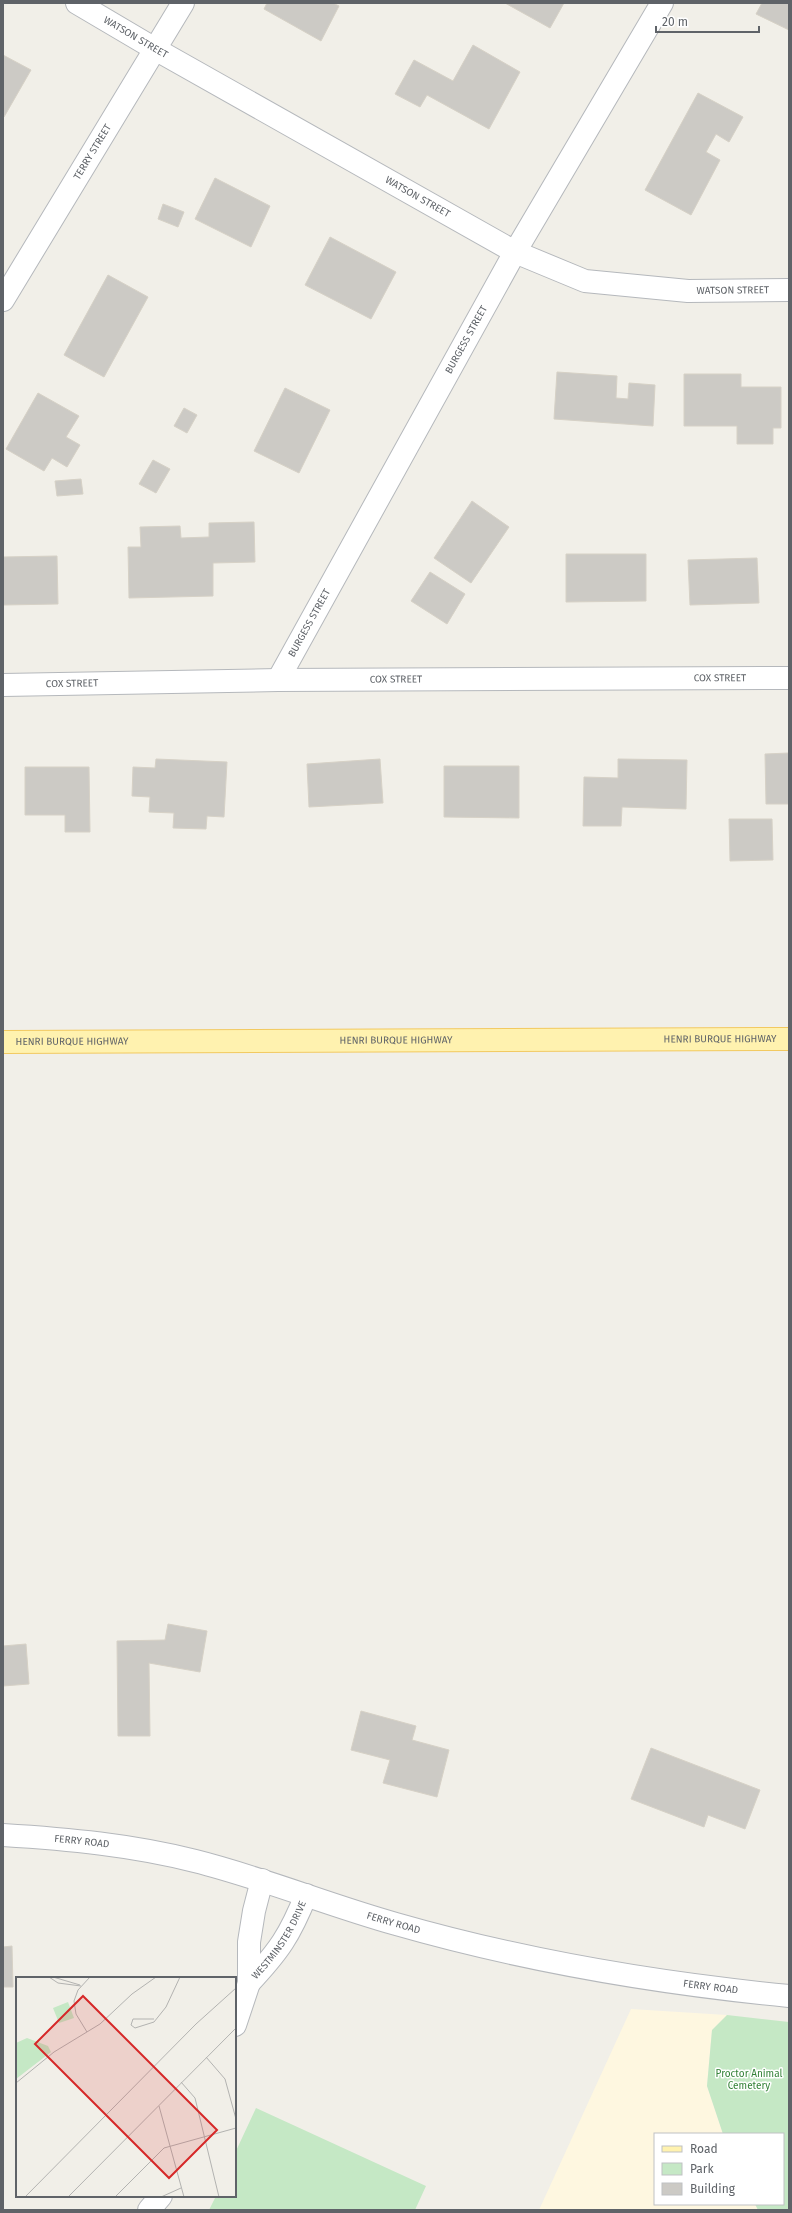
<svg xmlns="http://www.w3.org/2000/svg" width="792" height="2213" font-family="'Fira Sans',sans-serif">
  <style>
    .commercial { fill: #fef7e0 }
    .green { fill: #c5e8c5 }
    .building { fill: #cccac5; stroke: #d6d1c6 }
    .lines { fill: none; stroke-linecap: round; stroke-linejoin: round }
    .minor-casing { stroke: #b5b8bc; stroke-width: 24 }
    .primary-casing { stroke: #f2c960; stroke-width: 24 }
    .minor { stroke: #fff; stroke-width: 22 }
    .primary { stroke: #fff2af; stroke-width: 22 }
    .labels { text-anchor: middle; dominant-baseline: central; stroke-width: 3; stroke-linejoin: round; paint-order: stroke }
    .street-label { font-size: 10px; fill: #5f6368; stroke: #fff }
    .park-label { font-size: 10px; fill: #348238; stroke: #fff }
    .inset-road { fill: none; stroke: #b3b3b1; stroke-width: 1 }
    .view { fill: #d62828; fill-opacity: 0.15; stroke: #d62828; stroke-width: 2 }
    .inset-edge { fill: none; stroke: #5f6368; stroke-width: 2 }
  </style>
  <rect width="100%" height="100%" fill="#f1efe8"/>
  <polygon class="commercial" points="631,2009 727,2015 712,2030 707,2086 723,2134 655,2134 655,2204 755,2204 758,2210 539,2210"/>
  <g class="green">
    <polygon points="727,2015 789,2022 789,2210 758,2210 755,2204 783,2204 783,2134 723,2134 707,2086 712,2030"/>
    <polygon points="256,2108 426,2186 415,2210 209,2210 216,2196 235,2196 235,2153"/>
  </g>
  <g class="building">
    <polygon points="267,3 333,3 339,6 321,41 264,9"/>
    <polygon points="505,3 564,3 550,28"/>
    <polygon points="762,3 789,3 789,30 756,14"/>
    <polygon points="473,45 520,72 489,129 427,95 420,107 395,94 414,60 453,81"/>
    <polygon points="3,55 31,70 4,117 3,117"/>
    <polygon points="698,93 743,117 729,142 716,134 706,152 720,160 691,215 645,190"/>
    <polygon points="215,178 270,206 251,247 195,219"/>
    <polygon points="163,204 184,212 178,227 158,219"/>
    <polygon points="330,237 396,272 371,319 305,285"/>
    <polygon points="108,275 148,297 104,377 64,355"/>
    <polygon points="557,372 617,376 616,398 628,399 629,383 655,385 653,426 554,419"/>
    <polygon points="684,374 741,374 741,387 781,387 781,428 773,428 773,444 737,444 737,426 684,426"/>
    <polygon points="285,388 330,410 299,473 254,451"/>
    <polygon points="38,393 79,416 66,437 80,445 67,467 52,458 44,471 6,449"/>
    <polygon points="184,408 197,415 187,433 174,426"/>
    <polygon points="153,460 170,469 156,493 139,484"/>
    <polygon points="81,479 83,494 57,496 55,481"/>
    <polygon points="472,501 509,527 471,583 434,558"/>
    <polygon points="254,522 255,562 213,563 213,596 129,598 128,547 141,547 140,527 180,526 181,538 209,537 209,523"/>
    <polygon points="566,554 646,554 646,601 566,602"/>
    <polygon points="57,556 58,604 3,605 3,557"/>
    <polygon points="757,558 759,603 690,605 688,560"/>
    <polygon points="430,572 465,594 447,624 411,601"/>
    <polygon points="789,753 789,804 766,804 765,754"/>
    <polygon points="156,759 227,762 224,817 207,816 206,829 173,828 174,813 149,812 150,797 132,796 133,767 155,768"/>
    <polygon points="380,759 383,803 309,807 307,764"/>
    <polygon points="618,759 687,760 686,809 622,807 621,826 583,826 584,777 618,778"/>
    <polygon points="444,766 519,766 519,818 444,817"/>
    <polygon points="25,767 89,767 90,832 65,832 65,815 25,815"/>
    <polygon points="729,819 772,819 773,860 730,861"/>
    <polygon points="168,1624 207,1631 200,1672 149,1663 150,1736 118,1736 117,1641 165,1640"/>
    <polygon points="26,1644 29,1684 3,1686 3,1646"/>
    <polygon points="361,1711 416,1726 412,1740 449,1750 437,1797 383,1783 390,1760 351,1750"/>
    <polygon points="651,1748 760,1790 745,1829 708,1815 704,1827 631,1799"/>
    <polygon points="12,1946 13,1987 3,1987 3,1947"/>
  </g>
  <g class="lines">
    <defs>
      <g id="minor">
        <path id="s1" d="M77 3 155 49 515 252 585 281 688 291 789 290"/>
        <path id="s2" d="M3 300 183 3"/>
        <path id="s3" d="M278 680 515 252 662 3"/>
        <path id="s4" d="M3 685 278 680 789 678"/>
        <path id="s5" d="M3 1835C68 1839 132 1845 195 1861 263 1878 328 1905 396 1924 525 1961 655 1983 789 1996"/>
        <path id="s6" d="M249 1983C279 1951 290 1935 306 1895"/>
        <polyline points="235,2025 249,1983 249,1942 254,1911 262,1880"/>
        <polyline points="149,2210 161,2196"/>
      </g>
      <g id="primary">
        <path id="s7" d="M3 1042 789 1039"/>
      </g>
    </defs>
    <use href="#minor" class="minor-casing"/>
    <use href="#primary" class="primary-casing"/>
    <use href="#minor" class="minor"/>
    <use href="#primary" class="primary"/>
  </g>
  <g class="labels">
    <g class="street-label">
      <text stroke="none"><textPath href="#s1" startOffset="68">WATSON STREET</textPath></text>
      <text stroke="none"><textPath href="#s2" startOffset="173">TERRY STREET</textPath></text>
      <text stroke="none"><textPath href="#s1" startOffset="392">WATSON STREET</textPath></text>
      <text stroke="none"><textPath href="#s1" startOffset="728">WATSON STREET</textPath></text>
      <text stroke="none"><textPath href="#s3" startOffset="389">BURGESS STREET</textPath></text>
      <text stroke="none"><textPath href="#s3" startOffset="65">BURGESS STREET</textPath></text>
      <text stroke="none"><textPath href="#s4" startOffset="717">COX STREET</textPath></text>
      <text stroke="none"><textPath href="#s4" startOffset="393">COX STREET</textPath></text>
      <text stroke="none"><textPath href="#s4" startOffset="69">COX STREET</textPath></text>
      <text stroke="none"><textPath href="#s7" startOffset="717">HENRI BURQUE HIGHWAY</textPath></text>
      <text stroke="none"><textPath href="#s7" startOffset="393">HENRI BURQUE HIGHWAY</textPath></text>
      <text stroke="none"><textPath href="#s7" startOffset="69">HENRI BURQUE HIGHWAY</textPath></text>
      <text stroke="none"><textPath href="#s5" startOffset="79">FERRY ROAD</textPath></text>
      <text stroke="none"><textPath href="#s5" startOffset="402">FERRY ROAD</textPath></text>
      <text stroke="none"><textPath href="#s6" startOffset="53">WESTMINSTER DRIVE</textPath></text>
      <text stroke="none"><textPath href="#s5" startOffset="726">FERRY ROAD</textPath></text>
    </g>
    <g class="park-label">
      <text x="749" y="2074">Proctor Animal<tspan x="749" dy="12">Cemetery</tspan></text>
    </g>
  </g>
  <g transform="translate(16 1977)">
    <rect width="220" height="220" fill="#f1efe8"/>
    <path d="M52 25 58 41 43 46 37 31ZM11 61 32 69 35 75 0 102V66Z" fill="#c5e8c5"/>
    <path class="inset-road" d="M33 0 42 6 65 9M37 0 64 8M138 42H117L115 48 119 51 138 45 150 30 164 0M71 55 60 37 58 24 62 13 74 0M190 80 209 102 220 142M165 105 179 121 203 220M0 106 38 75 84 47 116 17 140 0M143 129 168 220M9 220 180 47 220 11M52 220 220 51M99 220 148 171 220 151M145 220 165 211"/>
    <path class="view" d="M67 19 201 153 153 201 19 67Z"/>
    <rect width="220" height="220" class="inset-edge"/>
  </g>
  <rect width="792" height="2213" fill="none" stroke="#5f6368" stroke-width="8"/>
  <rect x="654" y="2133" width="130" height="72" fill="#ffffff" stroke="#bfc1c3"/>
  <rect x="662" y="2146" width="20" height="6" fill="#fff2af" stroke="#bfc1c3"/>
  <text x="690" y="2153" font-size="12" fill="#5f6368">Road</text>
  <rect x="662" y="2163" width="20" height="12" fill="#c5e8c5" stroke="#bfc1c3"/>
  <text x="690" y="2173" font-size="12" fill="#5f6368">Park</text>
  <rect x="662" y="2183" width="20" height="12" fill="#cccac5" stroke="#bfc1c3"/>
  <text x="690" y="2193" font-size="12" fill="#5f6368">Building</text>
  <path d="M656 26v6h103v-6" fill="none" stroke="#5f6368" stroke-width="2"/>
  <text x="662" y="26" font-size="12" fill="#5f6368" stroke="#ffffff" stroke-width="3" paint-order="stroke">20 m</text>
</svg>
